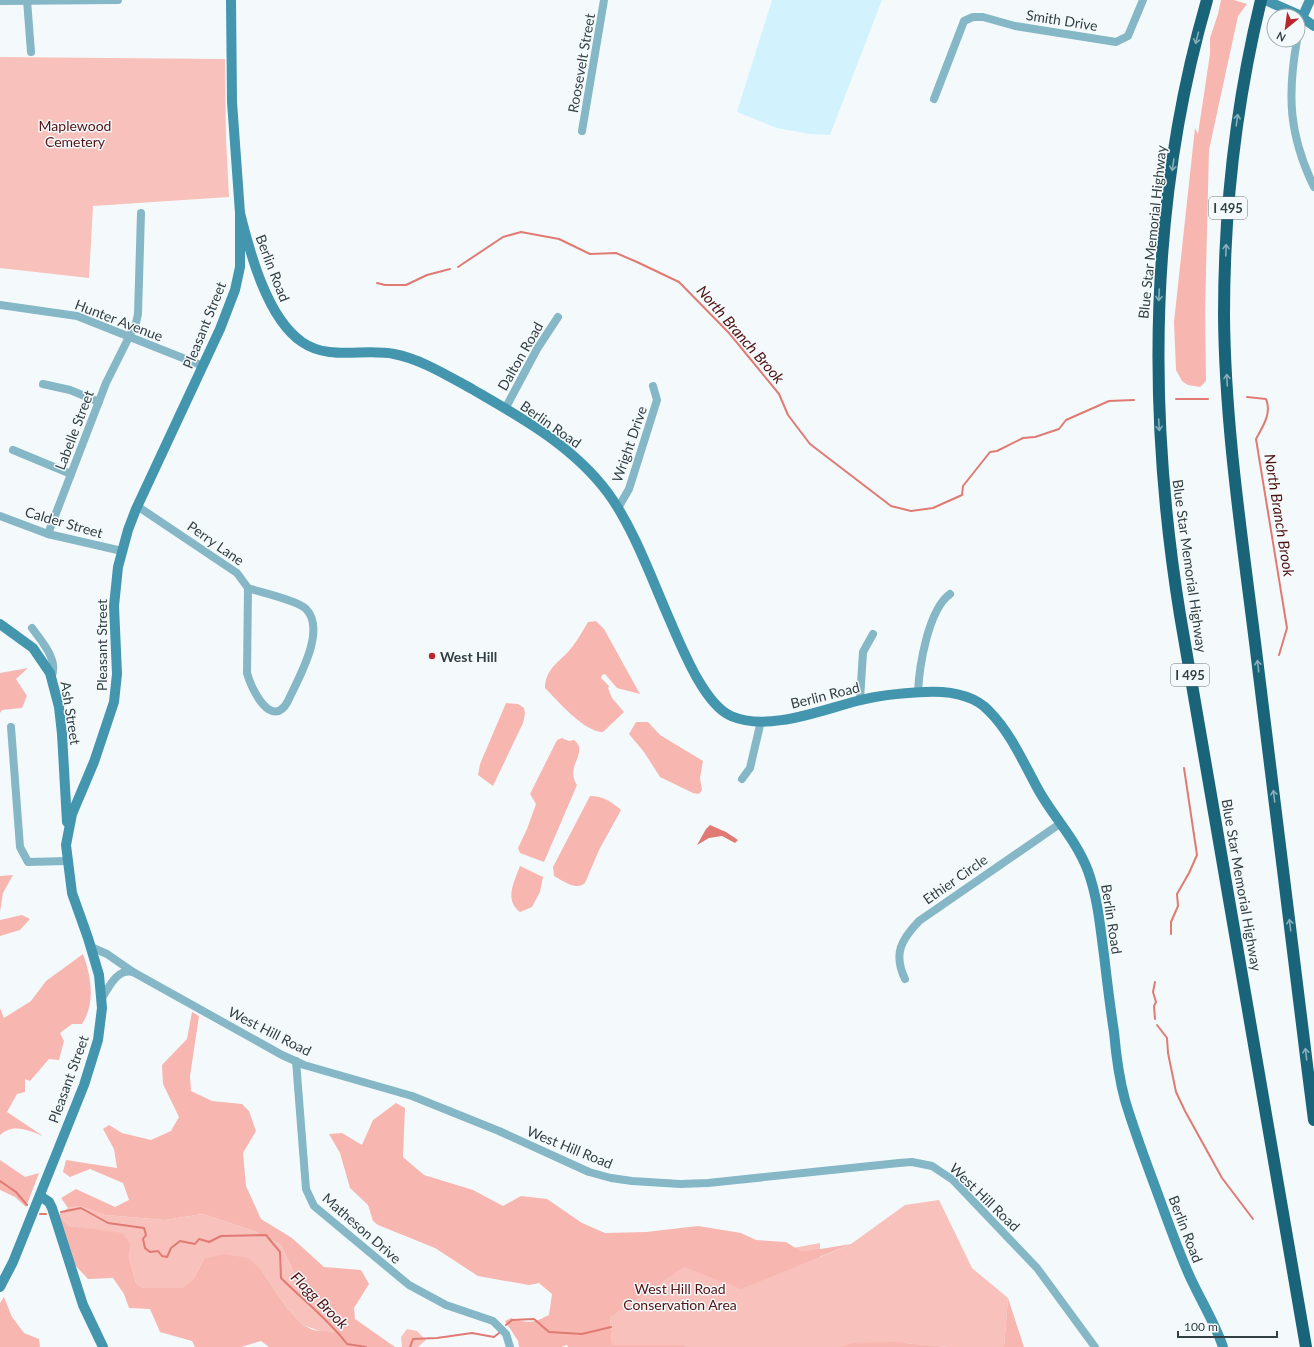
<svg xmlns="http://www.w3.org/2000/svg" width="1314" height="1347" font-family="Lato,sans-serif">
  <style>
    .built { fill: #d2f2fd }
    .green { fill: #f8c1bb }
    .forest { fill: #f7b6b0 }
    .water { fill: #e07a73 }
    .lines { fill: none; stroke-linecap: round; stroke-linejoin: round }
    .stream { stroke: #e07a73; stroke-width: 2 }
    .street { stroke: #85b7c7; stroke-width: 8 }
    .secondary { stroke: #4496ae; stroke-width: 10 }
    .highway { stroke: #196478; stroke-width: 12 }
    .oneway { stroke: #86afba }
    .poi-dot { fill: #b7272b; stroke: #f4fafc; stroke-width: 1.5 }
    .labels { text-anchor: middle; dominant-baseline: central; stroke-width: 3; stroke-linejoin: round; paint-order: stroke }
    .shield { fill: #f4fafc; stroke: #6c777a; stroke-width: 1 }
    .shield-label { font-size: 13px; font-weight: bold; fill: #323f43 }
    .street-label { font-size: 14px; fill: #323f43; stroke: #f4fafc }
    .park-label { font-size: 14px; fill: #531313; stroke: #f4fafc }
    .poi-label { font-size: 14px; font-weight: bold; fill: #323f43; stroke: #f4fafc; text-anchor: start }
    .water-label { font-size: 15px; font-style: italic; fill: #501111; stroke: #f4fafc }
  </style>
  <rect width="100%" height="100%" fill="#f4fafc"/>
  <polygon class="built" points="772,0 882,0 830,135 809,134 777,128 737,112"/>
  <g class="green">
    <polygon points="0,57 225,59 226,138 229,197 93,206 89,278 0,268"/>
    <polygon points="939,1200 972,1268 1008,1298 1004,1347 949,1347 904,1343 908,1347 665,1347 663,1345 612,1345 610,1318 597,1311 675,1245 782,1250 820,1243 820,1257 851,1244 905,1205"/>
    <polygon points="80,1206 105,1215 165,1220 203,1214 254,1231 281,1245 298,1281 330,1306 354,1330 364,1347 303,1325 287,1308 262,1271 204,1259 194,1278 182,1288 143,1288 136,1283 129,1258 131,1244 93,1230 69,1226 58,1215 68,1208"/>
    <polygon points="407,1329 417,1331 426,1340 418,1347 402,1347 401,1337"/>
  </g>
  <g class="forest">
    <polygon points="1221,0 1234,0 1247,4 1238,16 1209,150 1205,313 1206,381 1200,387 1188,385 1182,381 1176,370 1174,322 1195,128 1198,134 1210,54 1210,38 1218,14"/>
    <path d="M596 621 604 629 640 694 617 688 605 674 602 675 601 678 609 686 608 688 612 698 624 712 603 732C584 732 558 701 545 688 545 671 557 663 568 652 576 643 582 632 588 622Z"/>
    <polygon points="28,668 16,679 27,696 22,708 2,710 0,713 0,673"/>
    <polygon points="506,703 518,704 524,708 525,714 523,723 493,786 478,775 480,764"/>
    <polygon points="636,722 648,722 660,735 703,761 700,778 702,790 699,794 693,793 660,777 644,752 629,734"/>
    <path d="M562 738 569 741 574 740C590 752 564 766 577 785L544 862 520 853 518 848 527 829 536 804 530 794 557 740Z"/>
    <path d="M590 796C603 796 612 802 621 810L599 850 585 883C576 891 563 881 554 876L553 867Z"/>
    <path d="M520 866 543 877 540 892 532 907 520 912C504 900 514 882 520 866Z"/>
    <polygon points="13,875 3,893 0,912 0,876"/>
    <polygon points="22,915 30,919 20,930 0,936 0,920"/>
    <path d="M83 954C91 976 96 1003 82 1024H72L60 1033 64 1041 59 1060 49 1059 30 1081 25 1079V1092L17 1094 7 1112 43 1136C28 1130 13 1123 0 1135V1008L4 1018 31 1001 46 981Z"/>
    <polygon points="192,1012 199,1016 190,1076 191,1091 212,1101 242,1104 249,1111 256,1131 243,1153 246,1186 261,1219 292,1238 324,1267 361,1270 369,1284 354,1308 355,1319 395,1347 269,1347 261,1341 241,1347 195,1347 192,1341 160,1332 150,1309 129,1308 124,1294 113,1278 88,1279 74,1264 58,1215 69,1226 122,1233 131,1244 129,1258 136,1283 143,1288 182,1288 194,1278 204,1259 223,1254 248,1258 262,1271 287,1308 303,1325 313,1330 334,1333 348,1324 330,1306 298,1281 281,1245 254,1231 203,1214 165,1220 105,1215 80,1206 68,1208 61,1198 76,1189 115,1207 129,1200 123,1183 90,1169 70,1177 63,1172 66,1160 117,1168 114,1149 103,1129 109,1125 122,1133 151,1140 171,1131 179,1117 163,1084 162,1065 187,1039"/>
    <path d="M396 1103 405 1108 403 1157 424 1175 473 1190 503 1206 521 1196 547 1199 582 1223 605 1233 646 1232 698 1226 741 1233 756 1240 786 1242 802 1252 851 1244 741 1289 684 1267 610 1317 612 1345H686L684 1347H568L567 1345 561 1347H519L518 1341 505 1321 511 1318C529 1324 533 1323 549 1315L552 1294 539 1283 529 1285 478 1276 435 1248 378 1225 373 1221 368 1205 350 1188 340 1153 329 1134 342 1133 362 1145 373 1120Z"/>
    <polygon points="0,1160 25,1177 39,1173 26,1207 15,1197 0,1190"/>
    <polygon points="4,1297 12,1317 24,1333 39,1339 40,1347 0,1347 0,1303"/>
    <polygon points="1008,1298 1024,1347 1004,1347"/>
    <polygon points="894,1342 949,1347 841,1347 853,1343"/>
  </g>
  <polygon class="water" points="710,825 726,832 738,840 735,843 722,836 709,838 697,845 706,829"/>
  <g class="lines">
    <g class="stream">
      <polyline points="458,267 503,237 521,232 559,239 590,254 616,253 637,262 679,282 729,333 779,394 788,415 810,444 891,506 911,511 933,508 962,495 963,486 990,452 997,451 1023,438 1035,437 1059,429 1066,420 1109,401 1134,400"/>
      <polyline points="377,283 385,285 406,285 427,275 450,269"/>
      <path d="M1247 397 1266 399C1272 413 1263 426 1256 439L1287 628 1279 655"/>
      <polyline points="1176,399 1208,399"/>
      <polyline points="1171,934 1171,922 1178,906 1177,894 1189,873 1197,855 1184,768"/>
      <polyline points="1155,982 1153,992 1156,1002 1154,1006 1155,1019"/>
      <polyline points="1157,1025 1167,1038 1168,1053 1176,1092 1185,1111 1222,1178 1253,1219"/>
      <polyline points="0,1181 16,1192 27,1205"/>
      <path d="M61 1212 81 1208 108 1223 144 1228 146 1235 143 1239 145 1248 150 1252 158 1251 162 1256 167 1257 171 1248 180 1241 195 1244 199 1239 209 1242 221 1236 266 1235 280 1252 281 1278C303 1300 328 1319 347 1344L366 1347"/>
      <polyline points="40,1214 46,1214"/>
      <polyline points="506,1325 512,1320 534,1319 549,1332 582,1334 611,1327"/>
      <polyline points="410,1347 413,1339 437,1338 472,1333 494,1337 499,1333"/>
    </g>
    <g class="street">
      <polyline points="27,0 31,52"/>
      <polyline points="0,1 118,0"/>
      <polyline points="1298,33 1302,18"/>
      <path d="M1297 40C1287 96 1289 135 1314 187"/>
      <polyline points="934,99 964,21 973,17 983,17 1015,26 1116,42 1128,36 1143,0"/>
      <polyline points="582,131 604,0"/>
      <polyline points="0,305 77,316 203,366"/>
      <polyline points="43,384 70,390 99,402"/>
      <polyline points="505,409 537,349 558,317"/>
      <polyline points="13,450 71,474"/>
      <path d="M137 506 237 573 248 588 247 673C251 689 272 731 288 701 298 679 327 630 306 609 297 600 262 593 248 588"/>
      <polyline points="618,508 629,489 657,400 653,386"/>
      <polyline points="0,516 48,534 122,551"/>
      <polyline points="48,534 106,383 136,323 138,314 141,213"/>
      <path d="M32 628C41 641 60 661 51 677"/>
      <path d="M918 693C919 667 928 610 950 594"/>
      <polyline points="860,700 863,652 873,634"/>
      <polyline points="11,727 20,847 28,862 67,861"/>
      <polyline points="742,779 750,768 761,721"/>
      <polyline points="91,947 107,954 133,972"/>
      <path d="M905 979C893 954 901 940 919 921L1061 823"/>
      <path d="M102 998C109 987 117 968 133 972L282 1055 304 1065 412 1096 499 1131 589 1172 611 1178 632 1181 680 1184 708 1183 899 1163 912 1162 932 1166 953 1180 1037 1268 1095 1347"/>
      <polyline points="296,1061 306,1189 314,1206 409,1285 446,1305 493,1321 506,1334 510,1347"/>
    </g>
    <g class="secondary">
      <polyline points="1265,0 1297,14 1314,26"/>
      <polyline points="1302,18 1310,0"/>
      <path d="M240 213C250 253 267 318 302 342 329 361 364 348 394 354 421 359 448 376 472 389 522 418 573 446 608 493 633 527 651 577 668 616 680 643 703 704 731 716 768 732 821 710 857 701 879 695 902 693 925 692 947 691 973 694 989 711 1011 733 1024 764 1039 791 1055 819 1077 841 1088 871 1098 899 1100 926 1104 955 1107 981 1110 1006 1114 1032 1116 1055 1119 1078 1125 1100 1133 1127 1143 1154 1153 1181 1165 1213 1176 1246 1190 1277 1201 1301 1215 1323 1223 1347"/>
      <polyline points="0,624 33,648 50,673 59,707 62,734 67,822"/>
      <polyline points="40,1196 49,1202 52,1208 83,1305 103,1347"/>
      <polyline points="0,1287 13,1262 84,1085 98,1040 102,1008 99,975 88,938 72,893 66,845 72,814 94,762 114,702 117,674 114,606 118,567 128,530 136,509 220,329 235,290 240,267 240,213 232,102 231,0"/>
    </g>
    <g class="highway">
      <path d="M1207 0C1149 201 1147 410 1180 615L1306 1347"/>
      <path d="M1261 0C1236 103 1224 208 1224 315 1225 435 1245 556 1259 675 1277 824 1295 972 1314 1120"/>
    </g>
  </g>
  <defs><path id="oneway-shaft" d="M-6 0H5M1.5-3L5.5 0L1.5 3" fill="none" stroke-width="1.6" stroke-linecap="round" stroke-linejoin="round"/></defs>
  <g class="oneway">
    <use href="#oneway-shaft" transform="translate(1197 38) rotate(104)"/>
    <use href="#oneway-shaft" transform="translate(1237 120) rotate(-82)"/>
    <use href="#oneway-shaft" transform="translate(1173 165) rotate(98)"/>
    <use href="#oneway-shaft" transform="translate(1226 250) rotate(-88)"/>
    <use href="#oneway-shaft" transform="translate(1159 295) rotate(93)"/>
    <use href="#oneway-shaft" transform="translate(1227 380) rotate(-93)"/>
    <use href="#oneway-shaft" transform="translate(1159 425) rotate(87)"/>
    <use href="#oneway-shaft" transform="translate(1258 666) rotate(-97)"/>
    <use href="#oneway-shaft" transform="translate(1274 796) rotate(-97)"/>
    <use href="#oneway-shaft" transform="translate(1290 925) rotate(-97)"/>
    <use href="#oneway-shaft" transform="translate(1306 1054) rotate(-97)"/>
  </g>
  <circle class="poi-dot" cx="432" cy="656" r="4"/>
  <g class="labels">
    <g class="shield">
      <rect x="1209" y="197" width="38" height="22" rx="3"/>
      <rect x="1171" y="664" width="38" height="22" rx="3"/>
    </g>
    <g class="shield-label">
      <text x="1228" y="208">I 495</text>
      <text x="1190" y="675">I 495</text>
    </g>
    <g class="street-label">
      <text transform="translate(1062 20) rotate(9)">Smith Drive</text>
      <text transform="translate(581 63) rotate(-80)">Roosevelt Street</text>
      <text transform="translate(1152 232) rotate(-84)">Blue Star Memorial Highway</text>
      <text transform="translate(273 268) rotate(69)">Berlin Road</text>
      <text transform="translate(119 320) rotate(21)">Hunter Avenue</text>
      <text transform="translate(204 325) rotate(-68)">Pleasant Street</text>
      <text transform="translate(520 356) rotate(-60)">Dalton Road</text>
      <text transform="translate(551 424) rotate(35)">Berlin Road</text>
      <text transform="translate(74 430) rotate(-69)">Labelle Street</text>
      <text transform="translate(629 444) rotate(-71)">Wright Drive</text>
      <text transform="translate(64 522) rotate(16)">Calder Street</text>
      <text transform="translate(216 543) rotate(35)">Perry Lane</text>
      <text transform="translate(1190 566) rotate(82)">Blue Star Memorial Highway</text>
      <text transform="translate(101 645) rotate(-90)">Pleasant Street</text>
      <text transform="translate(825 695) rotate(-14)">Berlin Road</text>
      <text transform="translate(71 713) rotate(81)">Ash Street</text>
      <text transform="translate(955 879) rotate(-35)">Ethier Circle</text>
      <text transform="translate(1242 885) rotate(80)">Blue Star Memorial Highway</text>
      <text transform="translate(1112 919) rotate(81)">Berlin Road</text>
      <text transform="translate(270 1031) rotate(27)">West Hill Road</text>
      <text transform="translate(68 1079) rotate(-70)">Pleasant Street</text>
      <text transform="translate(570 1147) rotate(22)">West Hill Road</text>
      <text transform="translate(985 1197) rotate(44)">West Hill Road</text>
      <text transform="translate(362 1228) rotate(41)">Matheson Drive</text>
      <text transform="translate(1186 1229) rotate(69)">Berlin Road</text>
    </g>
    <g class="park-label">
      <text x="75" y="125">Maplewood<tspan x="75" dy="16">Cemetery</tspan></text>
      <text x="680" y="1288">West Hill Road<tspan x="680" dy="16">Conservation Area</tspan></text>
    </g>
    <g class="poi-label">
      <text x="440" y="656">West Hill</text>
    </g>
    <g class="water-label">
      <text transform="translate(741 334) rotate(49)">North Branch Brook</text>
      <text transform="translate(1280 515) rotate(81)">North Branch Brook</text>
      <text transform="translate(320 1300) rotate(45)">Flagg Brook</text>
    </g>
  </g>
  <g transform="translate(1286 28) rotate(209)"><circle r="19" fill="#f4fafc" stroke="#a6afb2"/>
  <path d="M0-3L7 15L0 10L-7 15Z" fill="#b7272b"/>
  <text y="-6" font-size="11" font-weight="bold" text-anchor="middle" fill="#323f43">N</text>
  </g>
  <path d="M1178 1331v6h99v-6" fill="none" stroke="#323f43" stroke-width="2"/>
  <text x="1184" y="1331" font-size="12" fill="#323f43" stroke="#f4fafc" stroke-width="3" paint-order="stroke">100 m</text>
</svg>
